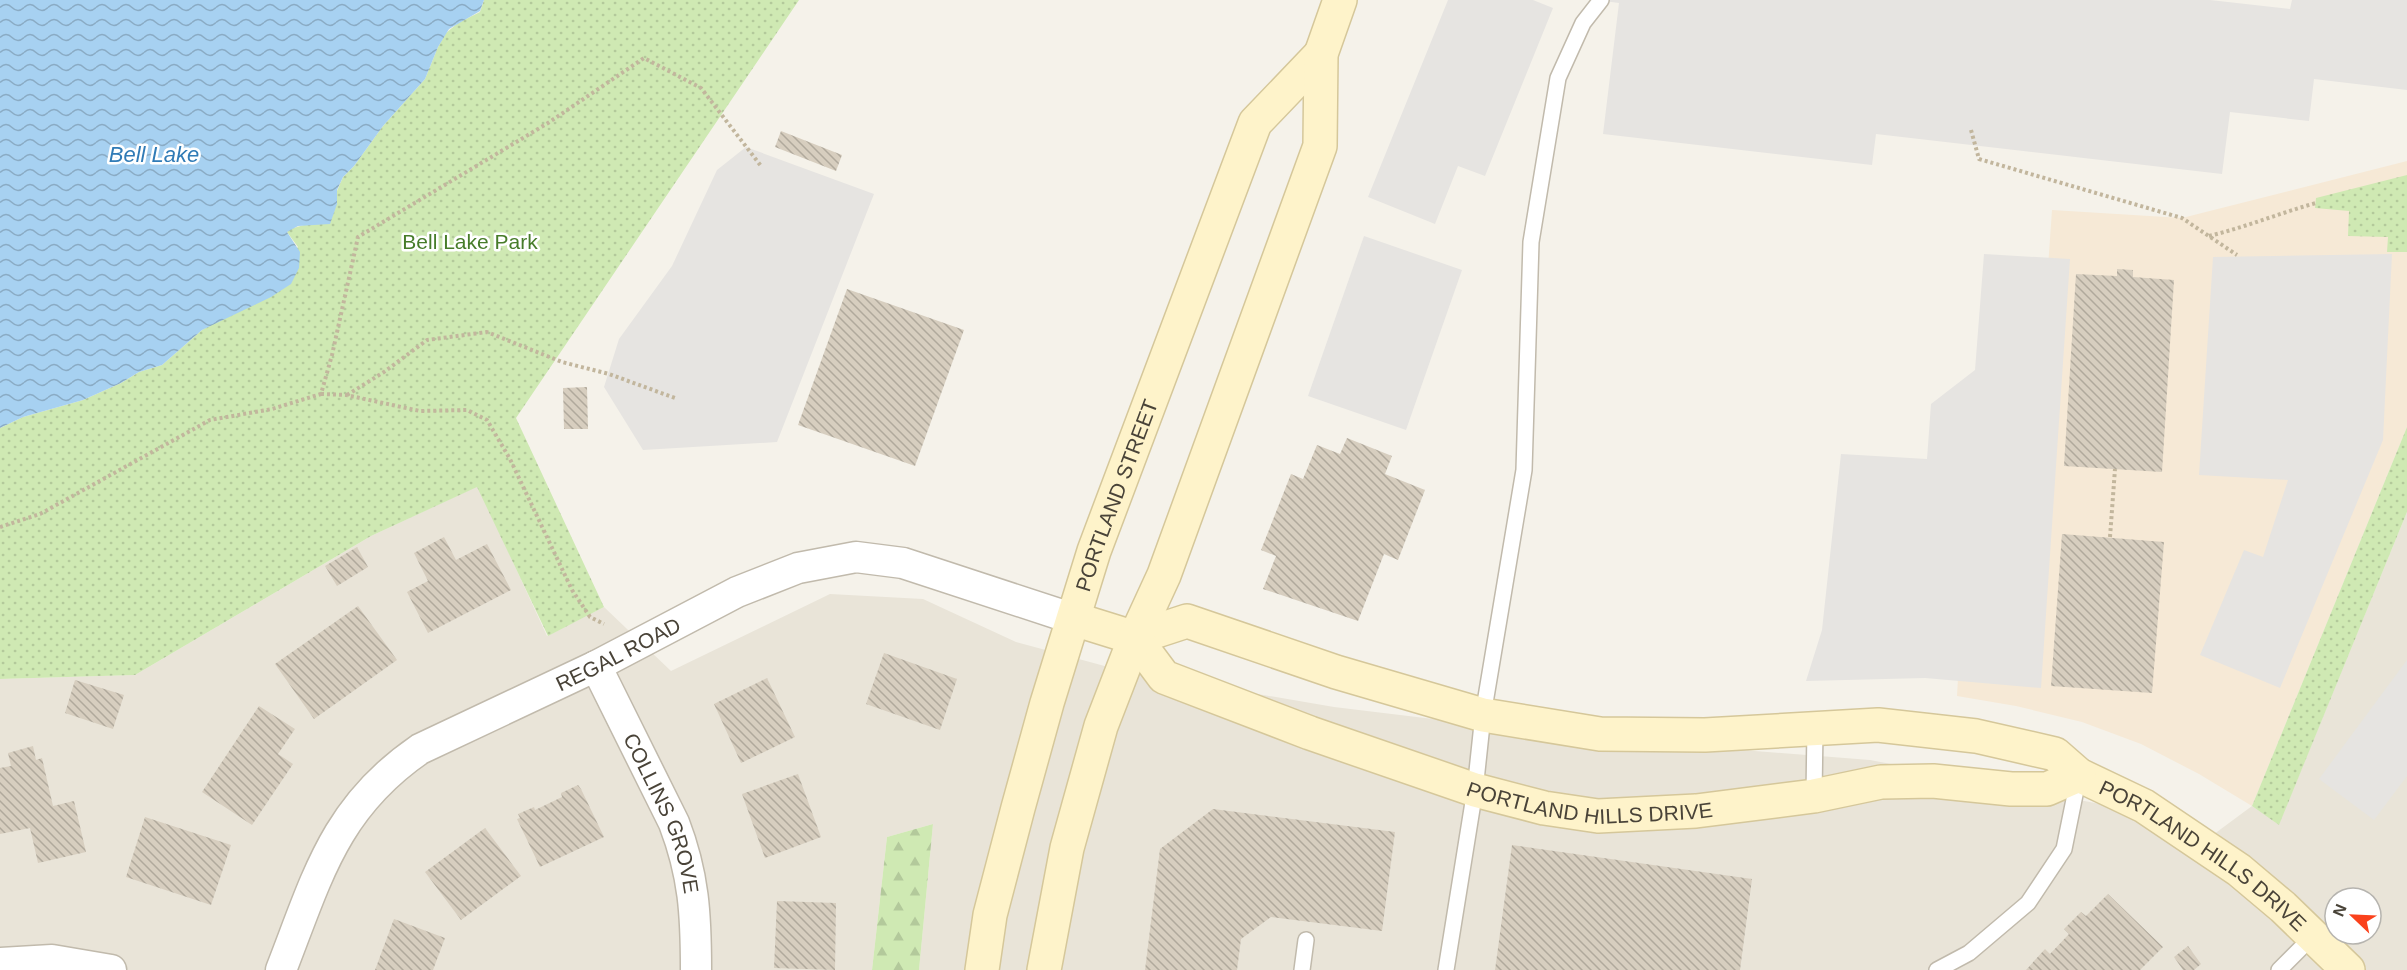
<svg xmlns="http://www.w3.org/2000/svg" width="2407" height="970" font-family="Helvetica,sans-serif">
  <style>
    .residential { fill: #e9e4d8; fill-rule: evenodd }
    .commercial { fill: #f6e9d6 }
    .forest { fill: url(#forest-firs) }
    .park { fill: url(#park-dots) }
    .parking { fill: #e6e4e1 }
    .water { fill: url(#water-waves) }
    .building { fill: url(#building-back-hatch) }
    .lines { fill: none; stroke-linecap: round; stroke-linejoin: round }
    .lane-casing { stroke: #c1baac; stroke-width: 18 }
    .street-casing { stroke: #c1baac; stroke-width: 33 }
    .secondary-casing { stroke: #d5c79a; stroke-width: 36 }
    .path { stroke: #c2b69d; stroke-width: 4; stroke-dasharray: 3 3; stroke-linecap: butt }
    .lane { stroke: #fff; stroke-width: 15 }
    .street { stroke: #fff; stroke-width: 30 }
    .secondary { stroke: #fef3ca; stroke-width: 33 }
    .labels { text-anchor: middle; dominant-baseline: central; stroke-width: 5; stroke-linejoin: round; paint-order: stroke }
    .park-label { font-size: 21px; fill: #477c2a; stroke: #fff }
    .street-label { font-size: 21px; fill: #494338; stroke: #fff }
    .water-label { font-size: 22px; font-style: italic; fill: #307bb6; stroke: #fff }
  </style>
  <defs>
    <pattern id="forest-firs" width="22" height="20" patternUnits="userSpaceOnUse" patternTransform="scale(1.5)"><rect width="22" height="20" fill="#cfe9b3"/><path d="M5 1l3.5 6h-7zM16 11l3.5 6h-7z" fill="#b3c99b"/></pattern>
    <pattern id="park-dots" width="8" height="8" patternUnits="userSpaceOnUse" patternTransform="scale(1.5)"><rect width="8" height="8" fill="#cfe9b3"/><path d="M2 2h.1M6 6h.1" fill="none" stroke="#b3c99b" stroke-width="1.8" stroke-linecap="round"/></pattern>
    <pattern id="water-waves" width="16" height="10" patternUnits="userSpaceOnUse" patternTransform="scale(1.5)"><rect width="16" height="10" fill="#a7d1f1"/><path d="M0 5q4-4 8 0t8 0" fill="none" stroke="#8aabc4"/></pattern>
    <pattern id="building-back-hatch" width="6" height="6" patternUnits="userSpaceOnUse" patternTransform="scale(1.5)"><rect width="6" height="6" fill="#d7cebf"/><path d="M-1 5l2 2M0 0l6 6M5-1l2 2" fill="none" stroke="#b0a99c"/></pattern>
  </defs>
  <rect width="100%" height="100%" fill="#f5f2ea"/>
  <path class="residential" d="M478 486 547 636 604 607 671 671 830 594 923 599 1016 642 1123 671 1334 707 1590 738 1870 760 2142 812 2202 843 2252 806 2279 824 2407 512V970H919L933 824 887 837 872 970H0V679L135 675 371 536ZM2335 898H2371V934H2335Z"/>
  <polygon class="commercial" points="2407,161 2407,427 2252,806 2199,774 2141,744 2082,722 2016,706 1957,696 1970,465 2034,468 2052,210 2182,218"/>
  <polygon class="forest" points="933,824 919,970 872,970 887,837"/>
  <g class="park">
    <polygon points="484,0 799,0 516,418 604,607 548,636 477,487 371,536 135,675 0,679 0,428 23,417 83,400 121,383 139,372 162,365 202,330 221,319 298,247 287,232 290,229 304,225 337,204 337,191 343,177 354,166 383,126 425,79 438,47 446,33 458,23 480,12"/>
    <polygon points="2407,175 2407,252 2387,252 2388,237 2348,236 2349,211 2315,208 2316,198"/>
    <polygon points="2407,427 2407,512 2279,825 2252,806"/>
  </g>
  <g class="parking">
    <polygon points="1448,0 1533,0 1553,8 1485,176 1458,166 1435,224 1368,197"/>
    <polygon points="1596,0 2210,0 2290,9 2292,0 2407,0 2407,90 2314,79 2309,121 2230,112 2222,174 1876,134 1872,165 1603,134 1619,3"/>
    <polygon points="746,147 874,194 777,442 643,450 604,387 619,339 672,266 717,170"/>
    <polygon points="1364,236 1462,270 1406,430 1308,396"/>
    <polygon points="1984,254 2070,259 2041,688 1925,678 1806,681 1822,630 1841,454 1927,459 1931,404 1975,370"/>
    <polygon points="2392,254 2383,440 2280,688 2200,655 2244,550 2263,557 2288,480 2199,475 2213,257"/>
    <polygon points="2407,660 2407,776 2374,820 2319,779"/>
  </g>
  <polygon class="water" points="0,0 484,0 480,11 449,29 438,47 425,79 383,126 354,166 343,177 337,190 337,204 330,224 298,226 287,232 300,252 299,268 291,284 271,297 202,330 162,365 139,372 121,383 83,400 23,417 0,428"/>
  <g class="building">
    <polygon points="781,131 842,155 836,171 775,147"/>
    <polygon points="2117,269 2133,270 2133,277 2174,280 2162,472 2064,466 2076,274 2117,276"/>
    <polygon points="847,289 964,330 915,466 798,425"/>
    <polygon points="587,387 588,429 564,429 563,388"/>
    <polygon points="1347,438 1392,456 1385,474 1425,490 1398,560 1384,554 1358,621 1263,589 1276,556 1261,550 1291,474 1303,479 1317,445 1340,454"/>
    <polygon points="2062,534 2164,542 2152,693 2051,686"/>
    <polygon points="444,537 456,560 487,544 511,590 428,633 407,592 428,581 414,553"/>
    <polygon points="357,547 368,567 337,586 325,566"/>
    <polygon points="358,606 397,660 314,719 275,664"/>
    <polygon points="884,653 957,679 940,730 866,704"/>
    <polygon points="767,678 795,737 741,763 714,704"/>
    <polygon points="75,680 124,695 113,729 65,713"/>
    <polygon points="259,706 295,729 278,754 293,764 252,825 202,792"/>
    <polygon points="33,746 36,760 42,758 53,806 74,801 86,852 38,863 30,828 0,834 0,768 11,766 8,753"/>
    <polygon points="798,774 821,837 765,858 742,794"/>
    <polygon points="578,785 581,789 604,837 540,867 517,819 520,818 518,814 534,807 535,810 562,797 561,793"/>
    <polygon points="1213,809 1395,832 1382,931 1271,917 1241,939 1237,970 1145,970 1160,849"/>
    <polygon points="145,817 231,845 211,905 126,877"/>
    <polygon points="485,828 521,876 461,920 425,872"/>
    <polygon points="1512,845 1752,879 1740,970 1495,970"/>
    <polygon points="2108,894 2163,947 2140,970 2026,970 2045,949 2050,954 2069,934 2064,929 2081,912 2086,916"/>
    <polygon points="777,901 836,903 835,970 774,968"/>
    <polygon points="394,919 445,938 433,970 375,970"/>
    <polygon points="2188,946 2201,964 2194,970 2183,970 2174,957"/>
  </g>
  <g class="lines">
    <defs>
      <g id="lane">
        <polyline points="1814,796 1815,728"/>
        <polyline points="1302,970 1306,940"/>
        <polyline points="1446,970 1475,790 1483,715 1524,470 1531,242 1558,78 1583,23 1601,0"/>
        <polyline points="1937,970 1969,953 2028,903 2064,849 2079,775"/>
        <polyline points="2279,970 2312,937"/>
      </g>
      <g id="street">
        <path id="s1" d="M596 666 674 823C694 875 696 915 696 970"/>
        <polyline points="0,963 52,960 111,970"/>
        <path id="s2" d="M281 970C317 878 334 808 420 749L596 666 737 592 798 568 856 557 903 563 1074 619"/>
      </g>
      <g id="secondary">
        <path id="s3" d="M1074 619 1135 638 1187 621 1336 672 1483 715 1600 734 1705 735 1878 725 1976 736 2055 754 2079 775 2144 806 2239 870 2283 907 2348 970"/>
        <path id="s4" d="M1135 638 1164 677 1310 733 1475 790 1544 808 1598 816 1696 811 1814 796 1881 782 1933 781 2011 789H2047L2079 775"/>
        <path id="s5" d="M982 970 990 915 1018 808 1047 703 1094 551 1255 123 1321 54"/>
        <polyline points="1044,970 1067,848 1101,726 1135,638 1164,575 1320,146 1321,54 1340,0"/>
      </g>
    </defs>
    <use href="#lane" class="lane-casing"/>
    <use href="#street" class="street-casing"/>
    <use href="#secondary" class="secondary-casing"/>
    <g class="path">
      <polyline points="1971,130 1979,159 2182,218 2237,255"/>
      <path d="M2209 236C2246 227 2280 213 2316 203"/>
      <polyline points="321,394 346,395 420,411 467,410 487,420 510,459 572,590 590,617 604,624"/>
      <polyline points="347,395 384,372 427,340 487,332 562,362 609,374 675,398"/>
      <polyline points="0,527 40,514 210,420 272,409 321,394 332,355 358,237 548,123 644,58 701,88 761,166"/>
      <polyline points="2110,537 2115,469"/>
    </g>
    <use href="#lane" class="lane"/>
    <use href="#street" class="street"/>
    <use href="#secondary" class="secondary"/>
  </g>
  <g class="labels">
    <g class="park-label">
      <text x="470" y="241">Bell Lake Park</text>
    </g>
    <g class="street-label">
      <text stroke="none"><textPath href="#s5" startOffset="494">PORTLAND STREET</textPath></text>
      <text stroke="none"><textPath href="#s2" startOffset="486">REGAL ROAD</textPath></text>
      <text stroke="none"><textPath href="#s4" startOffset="496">PORTLAND HILLS DRIVE</textPath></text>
      <text stroke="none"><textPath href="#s1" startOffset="162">COLLINS GROVE</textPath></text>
      <text stroke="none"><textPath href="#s3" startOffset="1186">PORTLAND HILLS DRIVE</textPath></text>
    </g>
    <g class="water-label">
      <text x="154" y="154">Bell Lake</text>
    </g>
  </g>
  <g transform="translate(2353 916) rotate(293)"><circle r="28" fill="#ffffff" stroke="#b6b4af" stroke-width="1.5"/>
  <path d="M0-4.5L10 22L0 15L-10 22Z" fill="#fa421c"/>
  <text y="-9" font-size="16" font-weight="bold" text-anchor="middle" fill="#494338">N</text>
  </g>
</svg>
